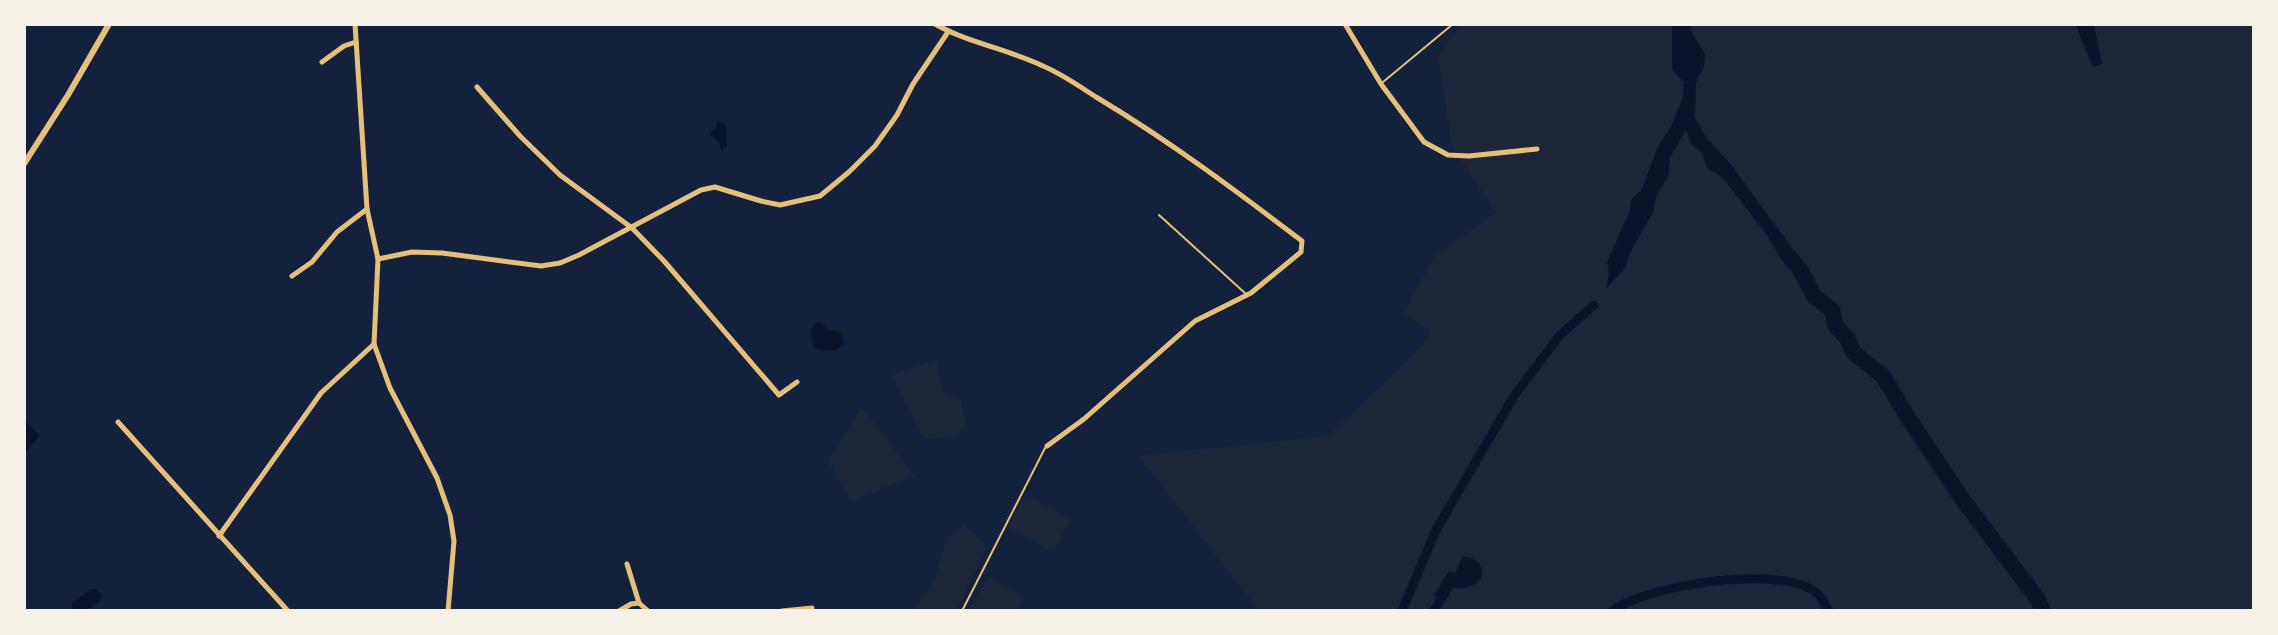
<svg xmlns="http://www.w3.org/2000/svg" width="2278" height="635" font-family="'Work Sans',sans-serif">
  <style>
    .green { fill: #1d2539 }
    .water { fill: #0b132b }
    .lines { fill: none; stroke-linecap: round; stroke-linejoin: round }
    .canal { stroke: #0b132b; stroke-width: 9 }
    .river { stroke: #0b132b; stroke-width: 16 }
    .service { stroke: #e5c07b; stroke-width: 2 }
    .minor { stroke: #e5c07b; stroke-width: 5 }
    .tertiary { stroke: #e5c07b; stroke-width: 6 }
  </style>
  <rect width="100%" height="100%" fill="#14213d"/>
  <g class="green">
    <polygon points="1461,24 2254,24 2254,611 1259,611 1139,456 1328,436 1413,356 1431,333 1404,313 1434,257 1496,212 1452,147 1438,57"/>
    <polygon points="936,360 942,391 961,400 966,424 956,436 925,439 891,375"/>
    <polygon points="862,407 915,476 851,501 828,461"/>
    <polygon points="1025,494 1071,519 1053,552 1007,527"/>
    <polygon points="964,525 987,547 957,611 913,611 933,582 947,538"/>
    <polygon points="988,577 1024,597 1016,611 969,609"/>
  </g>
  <g class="water">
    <polygon points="1672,24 1693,24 1690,29 1705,54 1704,67 1696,82 1695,118 1708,140 1729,162 1790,245 1801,271 1794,268 1779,256 1767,235 1722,177 1707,168 1702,153 1691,144 1686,130 1670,157 1668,177 1657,194 1653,212 1630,253 1625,268 1606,289 1609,273 1607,263 1630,210 1631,200 1642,189 1658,146 1672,125 1683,97 1684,83 1672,69"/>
    <polygon points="2075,24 2094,24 2102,64 2093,67"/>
    <polygon points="717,120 726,125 727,147 721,150 719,143 710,135 711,131 716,129"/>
    <path d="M821 322 829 330 841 332 844 342 838 350 823 351 815 348C811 339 809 331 816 323Z"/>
    <polygon points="24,420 40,435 27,451 24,449"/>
    <path d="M1464 556C1492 561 1488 592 1453 588L1447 598 1434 596 1448 572 1455 573C1459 568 1459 560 1464 556Z"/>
    <path d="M91 589 97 590 103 596C96 607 87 611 75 611L72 608V603Z"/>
  </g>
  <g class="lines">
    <g class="canal">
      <polyline points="1402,611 1435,532 1514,396 1560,335 1594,305"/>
      <polyline points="1434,611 1446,590"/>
      <path d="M1612 611C1647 585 1785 562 1819 595 1823 600 1826 606 1829 611"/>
    </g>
    <polyline class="river" points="1788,255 1801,271 1814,296 1832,310 1836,326 1847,338 1854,353 1883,376 1909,419 1963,500 2037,598 2043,611"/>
    <g class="service">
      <polyline points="1383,82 1453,24"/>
      <polyline points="1159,215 1246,294"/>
      <polyline points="962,611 1045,448"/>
    </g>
    <g class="minor">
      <polyline points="355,24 367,209 378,259 374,344 390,388 437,478 450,515 454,541 448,611"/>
      <path d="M935 24C968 43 1008 49 1043 66 1062 74 1079 86 1096 97 1168 140 1235 190 1302 241L1301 252 1251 293 1195 321 1084 419 1047 446"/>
      <polyline points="1345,24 1381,84 1424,142 1448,155 1469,156 1537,149"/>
      <polyline points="322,62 344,46 356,42"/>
      <polyline points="477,87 520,136 560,175 632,228 664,261 779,395 797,382"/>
      <polyline points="378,259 412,252 442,253 541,266 560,263 579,255 701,190 715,187 761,201 780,205 820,196 849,172 875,146 897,115 913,84 948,32"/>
      <polyline points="292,276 312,262 337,232 367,209"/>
      <polyline points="118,422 288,611"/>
      <polyline points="219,536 321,393 374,344"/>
      <polyline points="627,564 639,603"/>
      <polyline points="619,611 631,604 639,603 648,611"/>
      <polyline points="782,611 812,608"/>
    </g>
    <polyline class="tertiary" points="24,164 68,95 109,24"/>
  </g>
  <rect width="2278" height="635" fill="none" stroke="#f6f1e7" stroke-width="52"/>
</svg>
